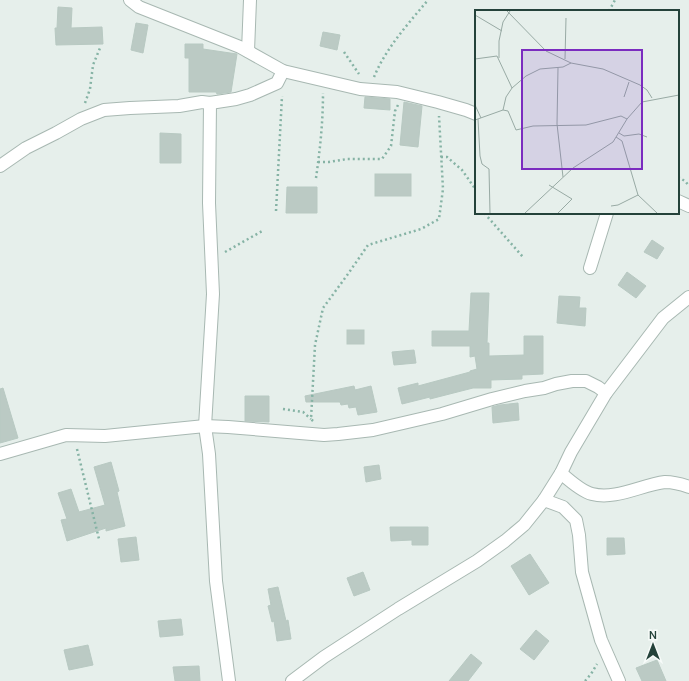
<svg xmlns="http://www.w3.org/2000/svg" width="689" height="681" font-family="Manrope,sans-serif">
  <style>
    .building { fill: #bbcac4; stroke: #b8c9c2 }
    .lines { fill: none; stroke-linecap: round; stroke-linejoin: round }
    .street-casing { stroke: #a8b8b2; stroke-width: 14 }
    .path { stroke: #86b3a5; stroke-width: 2.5; stroke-dasharray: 2 3; stroke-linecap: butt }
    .street { stroke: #fff; stroke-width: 12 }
    .inset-road { fill: none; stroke: #98aaa4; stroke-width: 1 }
    .view { fill: #7b2cbf; fill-opacity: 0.15; stroke: #7b2cbf; stroke-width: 2 }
    .inset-edge { fill: none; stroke: #24423a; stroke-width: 2 }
  </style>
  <rect width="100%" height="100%" fill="#e6efeb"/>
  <g class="building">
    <polygon points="58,7 72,8 71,28 102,27 103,44 56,45 55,28 57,28"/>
    <polygon points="136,23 148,25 143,53 131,50"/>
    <polygon points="323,32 340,35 337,50 320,46"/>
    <polygon points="185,44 203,44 203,49 237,54 231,92 217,94 216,92 189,92 189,58 185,58"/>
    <polygon points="365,97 390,99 390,110 364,108"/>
    <polygon points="404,102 422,106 418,147 400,145"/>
    <polygon points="160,133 181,134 181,163 160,163"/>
    <rect x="375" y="174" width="36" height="22"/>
    <polygon points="287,187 317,187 317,213 286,213"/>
    <polygon points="652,240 664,248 657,259 644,252"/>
    <polygon points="627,272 646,286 636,298 618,285"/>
    <polygon points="471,293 489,293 487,343 489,343 489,356 524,355 524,336 543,336 543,374 522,375 522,379 491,380 491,388 473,388 430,399 430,397 402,404 398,388 418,383 418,386 470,372 470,371 477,369 475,356 470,357 470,346 432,346 432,331 469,331"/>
    <polygon points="559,296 580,297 579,308 586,308 585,326 557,323"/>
    <rect x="347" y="330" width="17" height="14"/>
    <polygon points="414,350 416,363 394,365 392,352"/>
    <polygon points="354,386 355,390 371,386 377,412 358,415 356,407 349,408 348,404 341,405 340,402 306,402 305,396"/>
    <polygon points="3,388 18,438 0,443 0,389"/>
    <polygon points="245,396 269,396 269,422 245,421"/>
    <polygon points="518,403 519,420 493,423 492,407 500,405"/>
    <polygon points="111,462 119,491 117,492 125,526 106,531 106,528 67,541 61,520 67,519 58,493 71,489 79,512 105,505 94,467"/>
    <polygon points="379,465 381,479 366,482 364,467"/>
    <polygon points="390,527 428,527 428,545 412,545 412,540 391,541"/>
    <polygon points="136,537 139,560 121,562 118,539"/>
    <polygon points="607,538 624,538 625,554 607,555"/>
    <polygon points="530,554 549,583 529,595 511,566"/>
    <polygon points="363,572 370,590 354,596 347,578"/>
    <polygon points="278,587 286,621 288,620 291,639 277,641 274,621 272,622 268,606 271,605 268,589"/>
    <polygon points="181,619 183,635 160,637 158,621"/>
    <polygon points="536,630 549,641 534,660 520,649"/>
    <polygon points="88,645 93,665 69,670 64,650"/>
    <polygon points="471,654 482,663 468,681 449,681"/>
    <polygon points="657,660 666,681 642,681 636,668"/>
    <polygon points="199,666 200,681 175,681 173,667"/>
  </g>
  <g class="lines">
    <defs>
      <g id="street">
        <polyline points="130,0 139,7 240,47 283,71 360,89 397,92 438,102 466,110 476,114"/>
        <polyline points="248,51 250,0"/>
        <polyline points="210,103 209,203 213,294 205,426 209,454 216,581 229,681"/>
        <polyline points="0,166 26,148 56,133 81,119 104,110 130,108 179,106 202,102 210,103 236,99 250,95 277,83 283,71"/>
        <polyline points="678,201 689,206"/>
        <polyline points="590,268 607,213"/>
        <polyline points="0,454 66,435 105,436 205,426 228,427 324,435 338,434 373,430 442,414 492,399 525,391 544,388 556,384 572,381 586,381 598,387 606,393"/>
        <path d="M561 473C569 480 581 491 592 494 616 500 641 485 665 482 674 482 681 484 689 487"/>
        <polyline points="544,500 563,507 576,520 579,535 582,572 601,640 619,681"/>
        <polyline points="292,681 324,657 398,609 477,561 505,541 524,525 544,500 561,473 571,452 606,393 663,318 689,297"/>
      </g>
    </defs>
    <use href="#street" class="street-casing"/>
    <g class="path">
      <polyline points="609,11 615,0"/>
      <polyline points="344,52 359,74"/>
      <path d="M374 77C386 48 408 24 428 0"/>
      <polyline points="85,103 90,89 93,65 100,48"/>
      <polyline points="441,157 447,157 462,170 476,190"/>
      <polyline points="318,162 329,162 347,159 382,159 391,146 395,111 398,105"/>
      <polyline points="678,177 685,181 689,186"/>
      <path d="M316 178C320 150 323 122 323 93"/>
      <polyline points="276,211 282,96"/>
      <polyline points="485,213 486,215 523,257"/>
      <polyline points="225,252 264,230"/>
      <polyline points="283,409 303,412 311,419"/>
      <polyline points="313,421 311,419 315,345 323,308 348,274 368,245 421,229 439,219 443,189 439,116"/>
      <polyline points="77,449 99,539"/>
      <polyline points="585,681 591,674 597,664"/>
    </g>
    <use href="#street" class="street"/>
  </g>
  <g transform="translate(475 10)">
    <rect width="204" height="204" fill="#e6efeb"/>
    <path class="inset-road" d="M32 1 71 41 96 53 128 59 165 75 172 80 177 88M0 5 27 21M24 48V31L28 12 35 1M0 49 22 46 37 78M90 49 91 8M83 58 82 114 88 167M149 87 154 72M0 95 6 108M28 100 33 101 41 120 58 116 111 115 146 106 152 109M3 109 5 146 7 154 14 159 15 203M0 110 28 100 31 87 37 78 51 66 65 59 88 57 96 53M144 123 149 126 164 124 172 127M141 127 147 131 163 185 182 203M74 175 97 189 83 203M136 196 143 195 163 185M50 203 98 158 138 132 152 109 167 92 204 85"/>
    <path class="view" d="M47 40H167V159H47Z"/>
    <rect width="204" height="204" class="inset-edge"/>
  </g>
  <g transform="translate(653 645)" stroke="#f7fbf9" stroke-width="3" paint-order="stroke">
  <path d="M0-3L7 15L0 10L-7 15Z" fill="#24423a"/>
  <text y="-6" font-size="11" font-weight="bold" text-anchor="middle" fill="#24423a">N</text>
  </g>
</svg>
